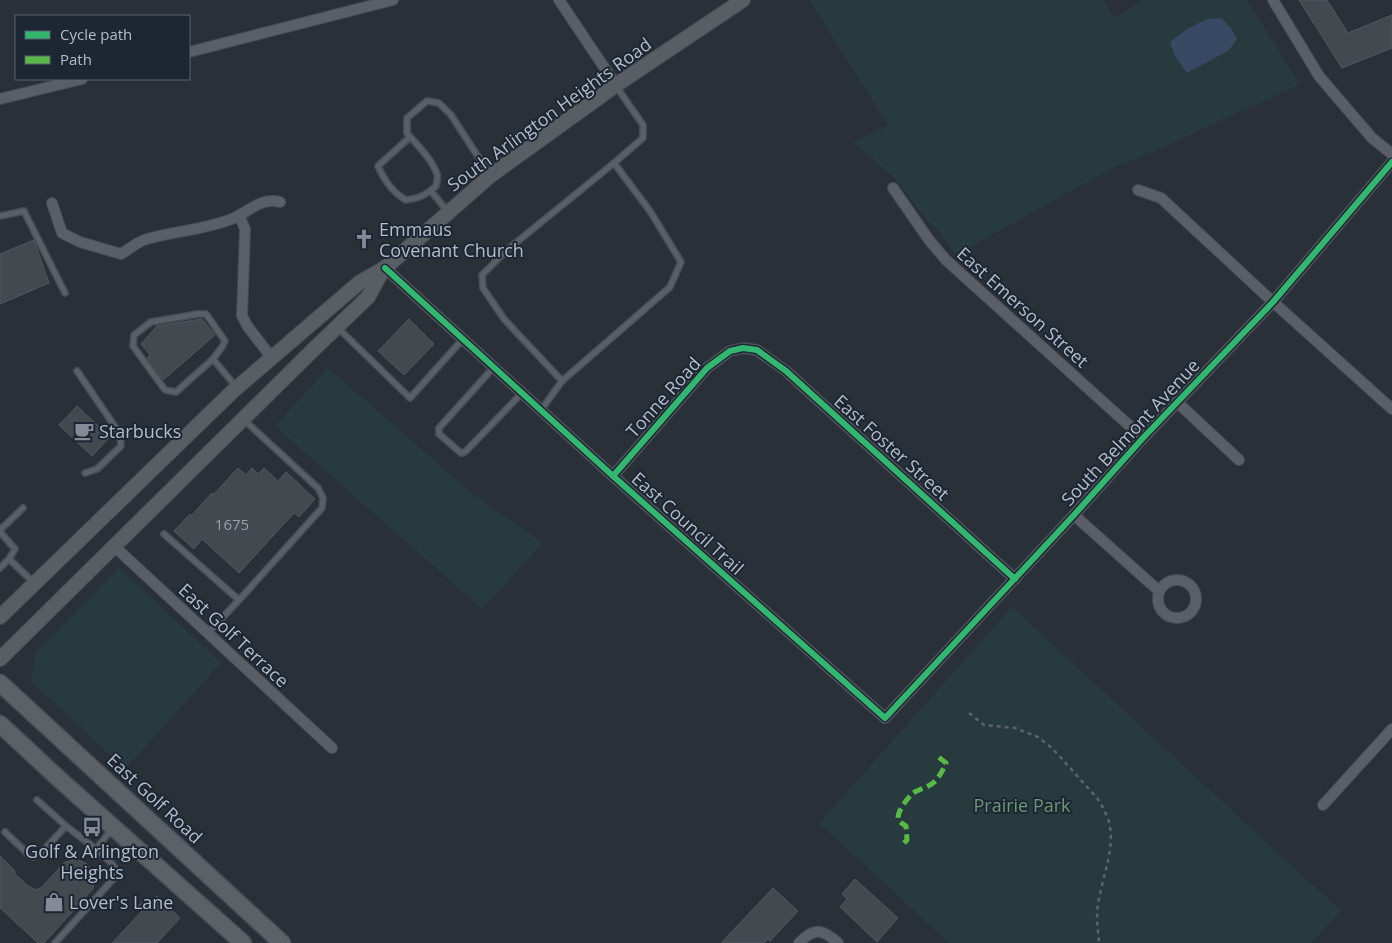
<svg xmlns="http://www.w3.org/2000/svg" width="1392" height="943" font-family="'Open Sans',sans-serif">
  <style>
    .green { fill: #273a3e }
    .water { fill: #384963 }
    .building { fill: #444950; stroke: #52575f }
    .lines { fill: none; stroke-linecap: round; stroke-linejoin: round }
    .lane-casing { stroke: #484c53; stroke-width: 8 }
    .street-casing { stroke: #484c53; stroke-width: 12 }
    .secondary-casing { stroke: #484c53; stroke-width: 16 }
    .primary-casing { stroke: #484c55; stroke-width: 19 }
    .path { stroke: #5d636a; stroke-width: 2.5; stroke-dasharray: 4 4; stroke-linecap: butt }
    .lane { stroke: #5a5e66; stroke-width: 5 }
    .street { stroke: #5a5e66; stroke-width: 10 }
    .secondary { stroke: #595d64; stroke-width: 14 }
    .primary { stroke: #5c6168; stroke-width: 16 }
    .quiet { stroke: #58b947; stroke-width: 5; stroke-dasharray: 10 5; stroke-linecap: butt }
    .cycleway-casing { stroke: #1d2633; stroke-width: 9 }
    .cycleway { stroke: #33b770; stroke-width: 6 }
    .labels { text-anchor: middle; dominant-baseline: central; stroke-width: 4; stroke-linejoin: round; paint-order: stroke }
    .number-label { font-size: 15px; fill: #989fab }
    .street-label { font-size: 18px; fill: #b4bcc9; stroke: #1d2633 }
    .poi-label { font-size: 18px; fill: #b4bcc9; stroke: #1d2633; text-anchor: start }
    .park-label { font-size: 18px; fill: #6b9a76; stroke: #1d2633 }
  </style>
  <rect width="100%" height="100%" fill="#2a3038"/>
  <g class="green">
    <polygon points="809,0 1103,0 1114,18 1143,0 1247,0 1300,84 1147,155 1114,167 956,255 938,230 926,219 894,178 853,142 888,125"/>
    <polygon points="328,368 472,493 543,543 482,609 275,426"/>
    <polygon points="119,568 221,663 125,769 31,681 36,652"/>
    <polygon points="1012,607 1341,911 1311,943 949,943 819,823"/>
  </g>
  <polygon class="water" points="1221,18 1231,28 1237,39 1228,51 1187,73 1175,56 1170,42 1187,29 1207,19"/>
  <g class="building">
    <polygon points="1299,0 1327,0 1348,33 1392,15 1392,48 1342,68"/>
    <polygon points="34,240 49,283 0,304 0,254"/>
    <polygon points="202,319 215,335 163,380 147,358 150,355 141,344 157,326"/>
    <polygon points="409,319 434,344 404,375 378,351"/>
    <polygon points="77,406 110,437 92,456 59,425"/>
    <polygon points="238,468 246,475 252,468 258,474 264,468 278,481 286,472 315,499 299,517 294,513 239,573 202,539 194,549 174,531 190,514 191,516 212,493 213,495"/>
    <polygon points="0,856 14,870 15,874 28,886 36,890 42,887 65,862 77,859 87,864 94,875 93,889 44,943 38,943 0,908"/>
    <polygon points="855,879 898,918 877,942 840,907 847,899 842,894"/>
    <polygon points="773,888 798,911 770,941 768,939 764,943 721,943"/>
    <polygon points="157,896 180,918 157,943 112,943 142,911 138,906 145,899 150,904"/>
  </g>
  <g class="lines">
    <defs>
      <g id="lane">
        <path d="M410 137 378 166C384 180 392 192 406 200 418 199 427 195 436 186 437 182 438 177 437 174 432 159 417 145 407 133V118L427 101 439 103 451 115 490 175"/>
        <polyline points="431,191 448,212"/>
        <polyline points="0,216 24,211 65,293"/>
        <polyline points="337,327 410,398 463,339"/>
        <polyline points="213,359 222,347 225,341 206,314 198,314 151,322 134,335 133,346 165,390 176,392 213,359 237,388"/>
        <polyline points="494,367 439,428 439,434 461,453 465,452 522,393"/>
        <polyline points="77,371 120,434 121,446 97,469 85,473"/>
        <polyline points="562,381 504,319 483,288 482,275 507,250 614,163"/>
        <polyline points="541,410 562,381 670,287 681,262 650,211 614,163 643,138 643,125 616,86"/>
        <polyline points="0,530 23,508"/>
        <polyline points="0,532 15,549 9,559"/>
        <polyline points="164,534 239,600 322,508 323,498 318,488 243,419"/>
        <polyline points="0,568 9,559 33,582"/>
        <polyline points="208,633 239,600"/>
        <polyline points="5,832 27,853 33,857 41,853 66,826 37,800"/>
        <polyline points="96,849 111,830"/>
        <path d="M55 943 116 876C116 873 116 870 115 868 109 857 77 835 66 826"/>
      </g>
      <g id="street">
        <polyline points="559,0 616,85"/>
        <polyline points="1273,0 1319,76 1372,138 1392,154"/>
        <polyline points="189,52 393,0"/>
        <polyline points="0,99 82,79"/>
        <polyline points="893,188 929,240 946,260 1143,438"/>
        <polyline points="1138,190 1161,198 1273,302 1392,409"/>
        <path d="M52 203 62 233 80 242 121 254C128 250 136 243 144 240 173 231 206 230 234 218 250 211 261 197 280 202"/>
        <polyline points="239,215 245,229 242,316 248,327 272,358"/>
        <polyline points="385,268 613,476 885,718 1074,515 1143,438 1273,302 1392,162"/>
        <polyline points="1177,402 1239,460"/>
        <polyline points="613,476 707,368 730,351 743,348 757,350 786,371 1015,579"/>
        <polyline points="1074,515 1159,591"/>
        <polyline points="115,547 332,748"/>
        <circle cx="1177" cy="599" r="19"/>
        <polyline points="1323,805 1392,729"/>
        <path d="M799 943C814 927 823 929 838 943"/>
      </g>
      <g id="secondary">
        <polyline points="0,617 233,391 360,282 385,268 490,176 616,85 743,0"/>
        <polyline points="0,659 312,351 368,297 384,268"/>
      </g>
      <g id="primary">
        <polyline points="0,683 282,943"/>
        <polyline points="0,724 58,778 243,943"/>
      </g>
    </defs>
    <use href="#lane" class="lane-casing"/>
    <use href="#street" class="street-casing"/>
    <use href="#secondary" class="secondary-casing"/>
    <use href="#primary" class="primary-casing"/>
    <path class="path" d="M969 713 984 725 1015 728 1038 737 1053 749 1097 798C1101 804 1105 811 1108 819 1117 845 1102 877 1098 904 1096 917 1098 930 1099 943"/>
    <use href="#lane" class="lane"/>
    <use href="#street" class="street"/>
    <use href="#secondary" class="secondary"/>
    <use href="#primary" class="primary"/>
    <path class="quiet" d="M904 843 907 840 906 826C903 824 899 822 898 818 898 810 907 799 912 794 918 789 927 788 933 783 939 778 943 770 946 763L936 755"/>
    <defs>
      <g id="cycleway">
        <polyline points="385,268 613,476 885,718 1074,515 1143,438 1273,302 1392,162"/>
        <polyline points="613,476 707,368 730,351 743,348 757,350 786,371 1015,579"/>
      </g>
    </defs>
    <use href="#cycleway" class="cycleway-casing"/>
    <use href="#cycleway" class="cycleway"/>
  </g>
  <defs>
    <symbol id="church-bare" viewBox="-9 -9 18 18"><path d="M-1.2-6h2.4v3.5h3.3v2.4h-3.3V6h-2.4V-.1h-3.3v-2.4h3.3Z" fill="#848b96" stroke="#1d2633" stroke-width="2.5" paint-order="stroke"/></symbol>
    <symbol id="cafe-bare" viewBox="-9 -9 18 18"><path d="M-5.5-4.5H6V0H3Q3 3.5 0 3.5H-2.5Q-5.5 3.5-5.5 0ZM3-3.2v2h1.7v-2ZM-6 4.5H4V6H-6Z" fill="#848b96" stroke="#1d2633" stroke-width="2.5" paint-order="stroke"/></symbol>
    <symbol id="bus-bare" viewBox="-9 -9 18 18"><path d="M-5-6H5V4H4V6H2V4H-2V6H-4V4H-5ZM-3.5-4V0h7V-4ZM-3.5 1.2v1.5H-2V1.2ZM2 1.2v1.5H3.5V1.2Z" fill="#848b96" stroke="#1d2633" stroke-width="2.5" paint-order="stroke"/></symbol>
    <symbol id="shop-bare" viewBox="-9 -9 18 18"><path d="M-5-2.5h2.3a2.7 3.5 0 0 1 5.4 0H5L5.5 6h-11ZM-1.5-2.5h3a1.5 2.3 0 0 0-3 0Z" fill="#848b96" stroke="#1d2633" stroke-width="2.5" paint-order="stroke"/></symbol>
  </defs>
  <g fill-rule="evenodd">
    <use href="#church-bare" x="350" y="225" width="28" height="28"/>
    <use href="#cafe-bare" x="70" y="417" width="28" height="28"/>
    <use href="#bus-bare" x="78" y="813" width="28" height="28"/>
    <use href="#shop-bare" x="40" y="888" width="28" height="28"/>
  </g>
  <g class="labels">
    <g class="number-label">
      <text x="232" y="524">1675</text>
    </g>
    <g class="street-label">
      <text transform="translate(549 114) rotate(-36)">South Arlington Heights Road</text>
      <text transform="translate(1023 307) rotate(42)">East Emerson Street</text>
      <text transform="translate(663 397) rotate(-48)">Tonne Road</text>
      <text transform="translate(1130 432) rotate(-47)">South Belmont Avenue</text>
      <text transform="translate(892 447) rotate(42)">East Foster Street</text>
      <text transform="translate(688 523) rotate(42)">East Council Trail</text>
      <text transform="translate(234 635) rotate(43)">East Golf Terrace</text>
      <text transform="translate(155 798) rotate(43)">East Golf Road</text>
    </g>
    <g class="poi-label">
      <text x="379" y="229">Emmaus<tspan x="379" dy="21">Covenant Church</tspan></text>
      <text x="99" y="431">Starbucks</text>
      <text x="92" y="851" text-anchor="middle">Golf &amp; Arlington<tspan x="92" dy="21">Heights</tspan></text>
      <text x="69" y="902">Lover's Lane</text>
    </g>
    <g class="park-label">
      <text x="1022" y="805">Prairie Park</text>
    </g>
  </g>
  <rect x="15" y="15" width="175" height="65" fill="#1d2633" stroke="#59626f"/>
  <rect x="25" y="31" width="25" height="8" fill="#33b770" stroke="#59626f"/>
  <text x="60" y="40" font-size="15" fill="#b4bcc9">Cycle path</text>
  <rect x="25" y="56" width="25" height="8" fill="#58b947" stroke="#59626f"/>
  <text x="60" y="65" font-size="15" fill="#b4bcc9">Path</text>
</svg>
